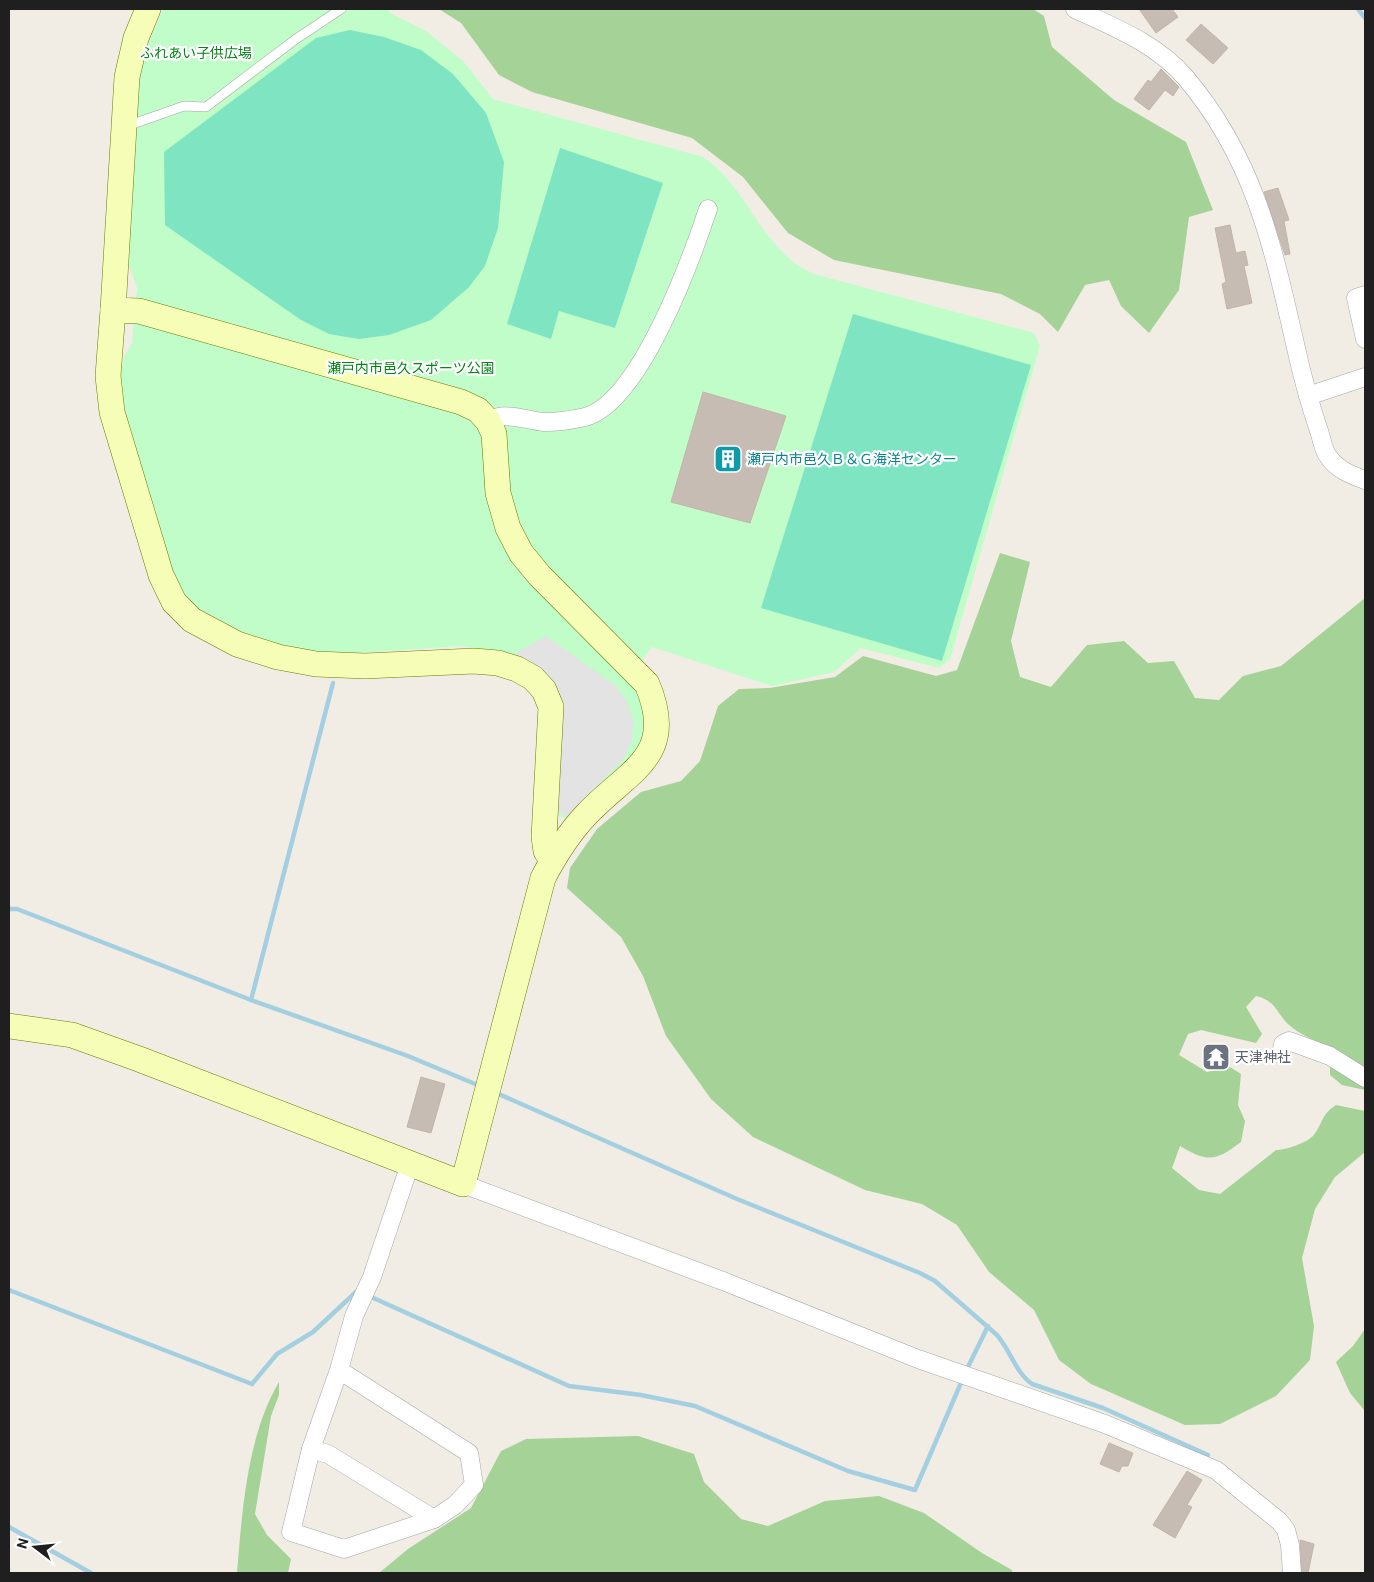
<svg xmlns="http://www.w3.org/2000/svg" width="1374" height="1582" font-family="Roboto,'Noto Sans JP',sans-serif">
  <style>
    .forest { fill: #a5d297 }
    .park { fill: #c0fdc8 }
    .pitch { fill: #7fe4c2 }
    .parking { fill: #e3e3e3 }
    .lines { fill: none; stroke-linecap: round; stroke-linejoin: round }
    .stream { stroke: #a3cfe1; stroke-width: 4.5 }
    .building { fill: #c6bcb4; stroke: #c3b5a6 }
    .lane-casing { stroke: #a6a6a6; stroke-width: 10 }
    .street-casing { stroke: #a6a6a6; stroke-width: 19 }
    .secondary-casing { stroke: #687c00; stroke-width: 26 }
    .lane { stroke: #fff; stroke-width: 9 }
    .street { stroke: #fff; stroke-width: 18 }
    .secondary { stroke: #f6fdb6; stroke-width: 25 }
    .labels { text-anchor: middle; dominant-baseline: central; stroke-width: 4.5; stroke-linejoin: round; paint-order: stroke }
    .park-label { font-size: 14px; fill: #058517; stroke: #fff }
    .culture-label { font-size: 14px; fill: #0d838f; stroke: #fff; text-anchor: start }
    .worship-label { font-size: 14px; fill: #5b616d; stroke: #fff; text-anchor: start }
  </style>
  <rect width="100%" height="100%" fill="#f1ede5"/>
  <g class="forest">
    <polygon points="439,9 1033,9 1044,16 1052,47 1114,100 1186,142 1213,210 1189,217 1179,290 1149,333 1121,306 1109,280 1085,285 1058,332 1040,314 1001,294 834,260 788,233 743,177 692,138 532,92 499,75 461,23"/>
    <path d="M1000 553 1030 562 1011 641 1020 677 1051 687 1087 645 1124 641 1148 663 1174 661 1195 698 1219 700 1243 676 1281 666 1365 598V1090L1342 1085 1330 1075V1047C1316 1041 1300 1035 1288 1024 1275 1011 1276 1001 1256 996L1246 1007 1262 1034 1256 1043 1201 1030 1188 1034 1179 1055 1207 1072 1230 1067 1241 1074 1238 1105 1245 1121 1241 1142C1216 1161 1208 1163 1180 1146L1172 1168 1199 1190 1220 1194 1276 1150C1286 1150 1306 1143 1313 1136 1323 1124 1321 1114 1336 1105L1365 1111V1152L1335 1177 1315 1209 1302 1258 1314 1326 1310 1360 1276 1396 1220 1424 1185 1425 1091 1384 1059 1360 1034 1310 989 1272 957 1225 922 1204 865 1190 753 1137 711 1099 666 1036 643 976 621 937 567 888 570 868 597 829 641 792 681 781 700 761 718 706 739 689 770 688 835 677 863 656 936 676 957 670Z"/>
    <polygon points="1365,1329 1365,1411 1350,1393 1336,1362 1353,1346"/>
    <path d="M279 1382V1395L271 1416 255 1514 267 1535 291 1559 288 1573H237C242 1512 247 1436 279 1382Z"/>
    <polygon points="638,1436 694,1454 704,1482 741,1519 768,1526 825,1501 879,1496 924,1513 982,1553 1012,1570 1012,1573 379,1573 408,1549 471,1508 501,1451 526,1439"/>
  </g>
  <path class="park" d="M163 9H387L390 13 426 31 463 61 493 99 703 157C741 182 756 231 791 260 797 266 807 270 814 274L1034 333 1040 346 950 659 939 668 861 648 834 672 772 686 652 647 629 677C637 690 644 702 646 716 652 751 591 798 569 820L554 814 559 723 495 652 462 646 339 654 290 649 230 629 189 604 168 567 120 420 119 380 124 357 132 343 137 288 129 264 135 90 148 43Z"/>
  <g class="pitch">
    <polygon points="350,30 384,37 421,50 453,74 486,113 504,162 498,228 485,266 469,287 431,320 389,335 359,339 329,334 301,320 165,225 164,152 316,38"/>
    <polygon points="560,148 663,183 615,328 559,311 551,339 507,324"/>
    <polygon points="853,314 1031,365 942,661 761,608"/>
  </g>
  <polygon class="parking" points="546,636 616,686 627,702 634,722 631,742 624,759 567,816 557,812 562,721 510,656"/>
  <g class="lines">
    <g class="stream">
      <polyline points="1358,9 1365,18"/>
      <polyline points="9,909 17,909 251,1000 408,1056 480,1086"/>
      <polyline points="251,1000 333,683"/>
      <path d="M494 1092 737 1199 920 1273 935 1281 997 1335C1010 1350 1016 1373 1032 1384L1103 1408 1208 1455"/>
      <polyline points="9,1290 252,1384 277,1354 313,1332 356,1292 359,1293"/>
      <polyline points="369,1296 569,1386 641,1395 695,1406 848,1471 915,1490 963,1378"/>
      <polyline points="966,1371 988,1326"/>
      <polyline points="9,1527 91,1573"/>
    </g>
  </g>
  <g class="building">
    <polygon points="1139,9 1172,9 1178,17 1156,33"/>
    <polygon points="1201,24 1228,48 1213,64 1186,40"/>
    <polygon points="1161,69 1179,87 1173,96 1165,90 1149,110 1134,99 1148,80 1151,82"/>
    <polygon points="1278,188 1289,220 1284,221 1290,254 1285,255 1264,192"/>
    <polygon points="1230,225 1236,253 1245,251 1248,265 1244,266 1252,303 1227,309 1222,284 1226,282 1215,228"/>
    <polygon points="703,392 786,416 750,523 671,502"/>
    <polygon points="421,1077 445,1084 431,1133 407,1127"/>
    <polygon points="1109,1443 1133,1453 1128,1466 1122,1466 1119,1472 1100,1464"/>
    <polygon points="1187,1471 1202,1480 1187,1505 1192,1507 1175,1538 1153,1525"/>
    <polygon points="1300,1540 1314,1544 1308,1573 1302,1573"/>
  </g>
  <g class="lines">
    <defs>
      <polyline id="lane" points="127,126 184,106 206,107 296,39 341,9"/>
      <g id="street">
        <path d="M1075 9C1114 27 1157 44 1186 78 1255 160 1273 247 1296 348 1302 376 1310 404 1319 431 1322 439 1323 450 1328 456 1336 469 1351 475 1365 480"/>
        <polyline points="1365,295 1356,298 1365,339"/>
        <polyline points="1308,396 1365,377"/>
        <path d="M488 421C506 411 524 420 544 422 557 422 572 420 585 417 640 402 691 260 708 209"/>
        <polyline points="1281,1054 1283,1044 1289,1041 1330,1056 1365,1078"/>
        <polyline points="463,1184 723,1281 918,1359 1105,1424 1216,1470 1279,1521 1286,1530 1290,1545 1292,1573"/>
        <polyline points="339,1370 469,1453 474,1485 455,1505 434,1519 344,1549 291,1532 311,1449 339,1370 354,1316 372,1277 410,1164"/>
        <polyline points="311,1449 328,1454 434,1519"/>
      </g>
      <g id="secondary">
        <polyline points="113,310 108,376 112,412 161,575 174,602 192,620 237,644 278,657 316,664 365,666 474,661 498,663 517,669 533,678 544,690 551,707 544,837 546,851 552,860"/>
        <path d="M9 1026 72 1035 139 1059 463 1184 543 878C555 855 568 834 586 815 628 770 678 757 647 684L539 575 521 553 508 528 498 493 494 434 488 421 478 410 461 402 139 311 113 310 127 77 136 38 148 9"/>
      </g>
    </defs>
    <use href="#lane" class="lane-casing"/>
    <use href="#street" class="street-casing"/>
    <use href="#secondary" class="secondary-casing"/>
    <use href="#lane" class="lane"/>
    <use href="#street" class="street"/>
    <use href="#secondary" class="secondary"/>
  </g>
  <defs>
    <symbol id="building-square" viewBox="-11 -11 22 22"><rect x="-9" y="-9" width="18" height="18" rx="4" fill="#0f9aa8" stroke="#fff"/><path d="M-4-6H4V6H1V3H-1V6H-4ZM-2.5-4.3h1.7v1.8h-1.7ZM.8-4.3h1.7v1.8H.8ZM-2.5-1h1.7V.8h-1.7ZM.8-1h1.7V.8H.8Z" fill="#fff"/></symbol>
    <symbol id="temple-square" viewBox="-11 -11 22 22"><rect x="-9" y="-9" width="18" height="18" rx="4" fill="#6b7280" stroke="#fff"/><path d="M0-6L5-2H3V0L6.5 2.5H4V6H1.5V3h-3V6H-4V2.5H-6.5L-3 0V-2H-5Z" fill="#fff"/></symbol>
  </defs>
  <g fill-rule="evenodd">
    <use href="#building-square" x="712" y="443" width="32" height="32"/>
    <use href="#temple-square" x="1200" y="1041" width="32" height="32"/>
  </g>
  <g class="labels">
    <g class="park-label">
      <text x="196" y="53">ふれあい子供広場</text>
      <text x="411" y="368">瀬戸内市邑久スポーツ公園</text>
    </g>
    <g class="culture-label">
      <text x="747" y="459">瀬戸内市邑久Ｂ＆Ｇ海洋センター</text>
    </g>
    <g class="worship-label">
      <text x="1235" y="1057">天津神社</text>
    </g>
  </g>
  <rect width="1374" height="1582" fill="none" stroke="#1f1f1f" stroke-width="20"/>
  <g transform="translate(35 1547) rotate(286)" stroke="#ffffff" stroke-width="4" paint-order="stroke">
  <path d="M0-4L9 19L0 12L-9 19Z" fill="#1f1f1f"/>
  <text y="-8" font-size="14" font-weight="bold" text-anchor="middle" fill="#1f1f1f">N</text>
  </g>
</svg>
